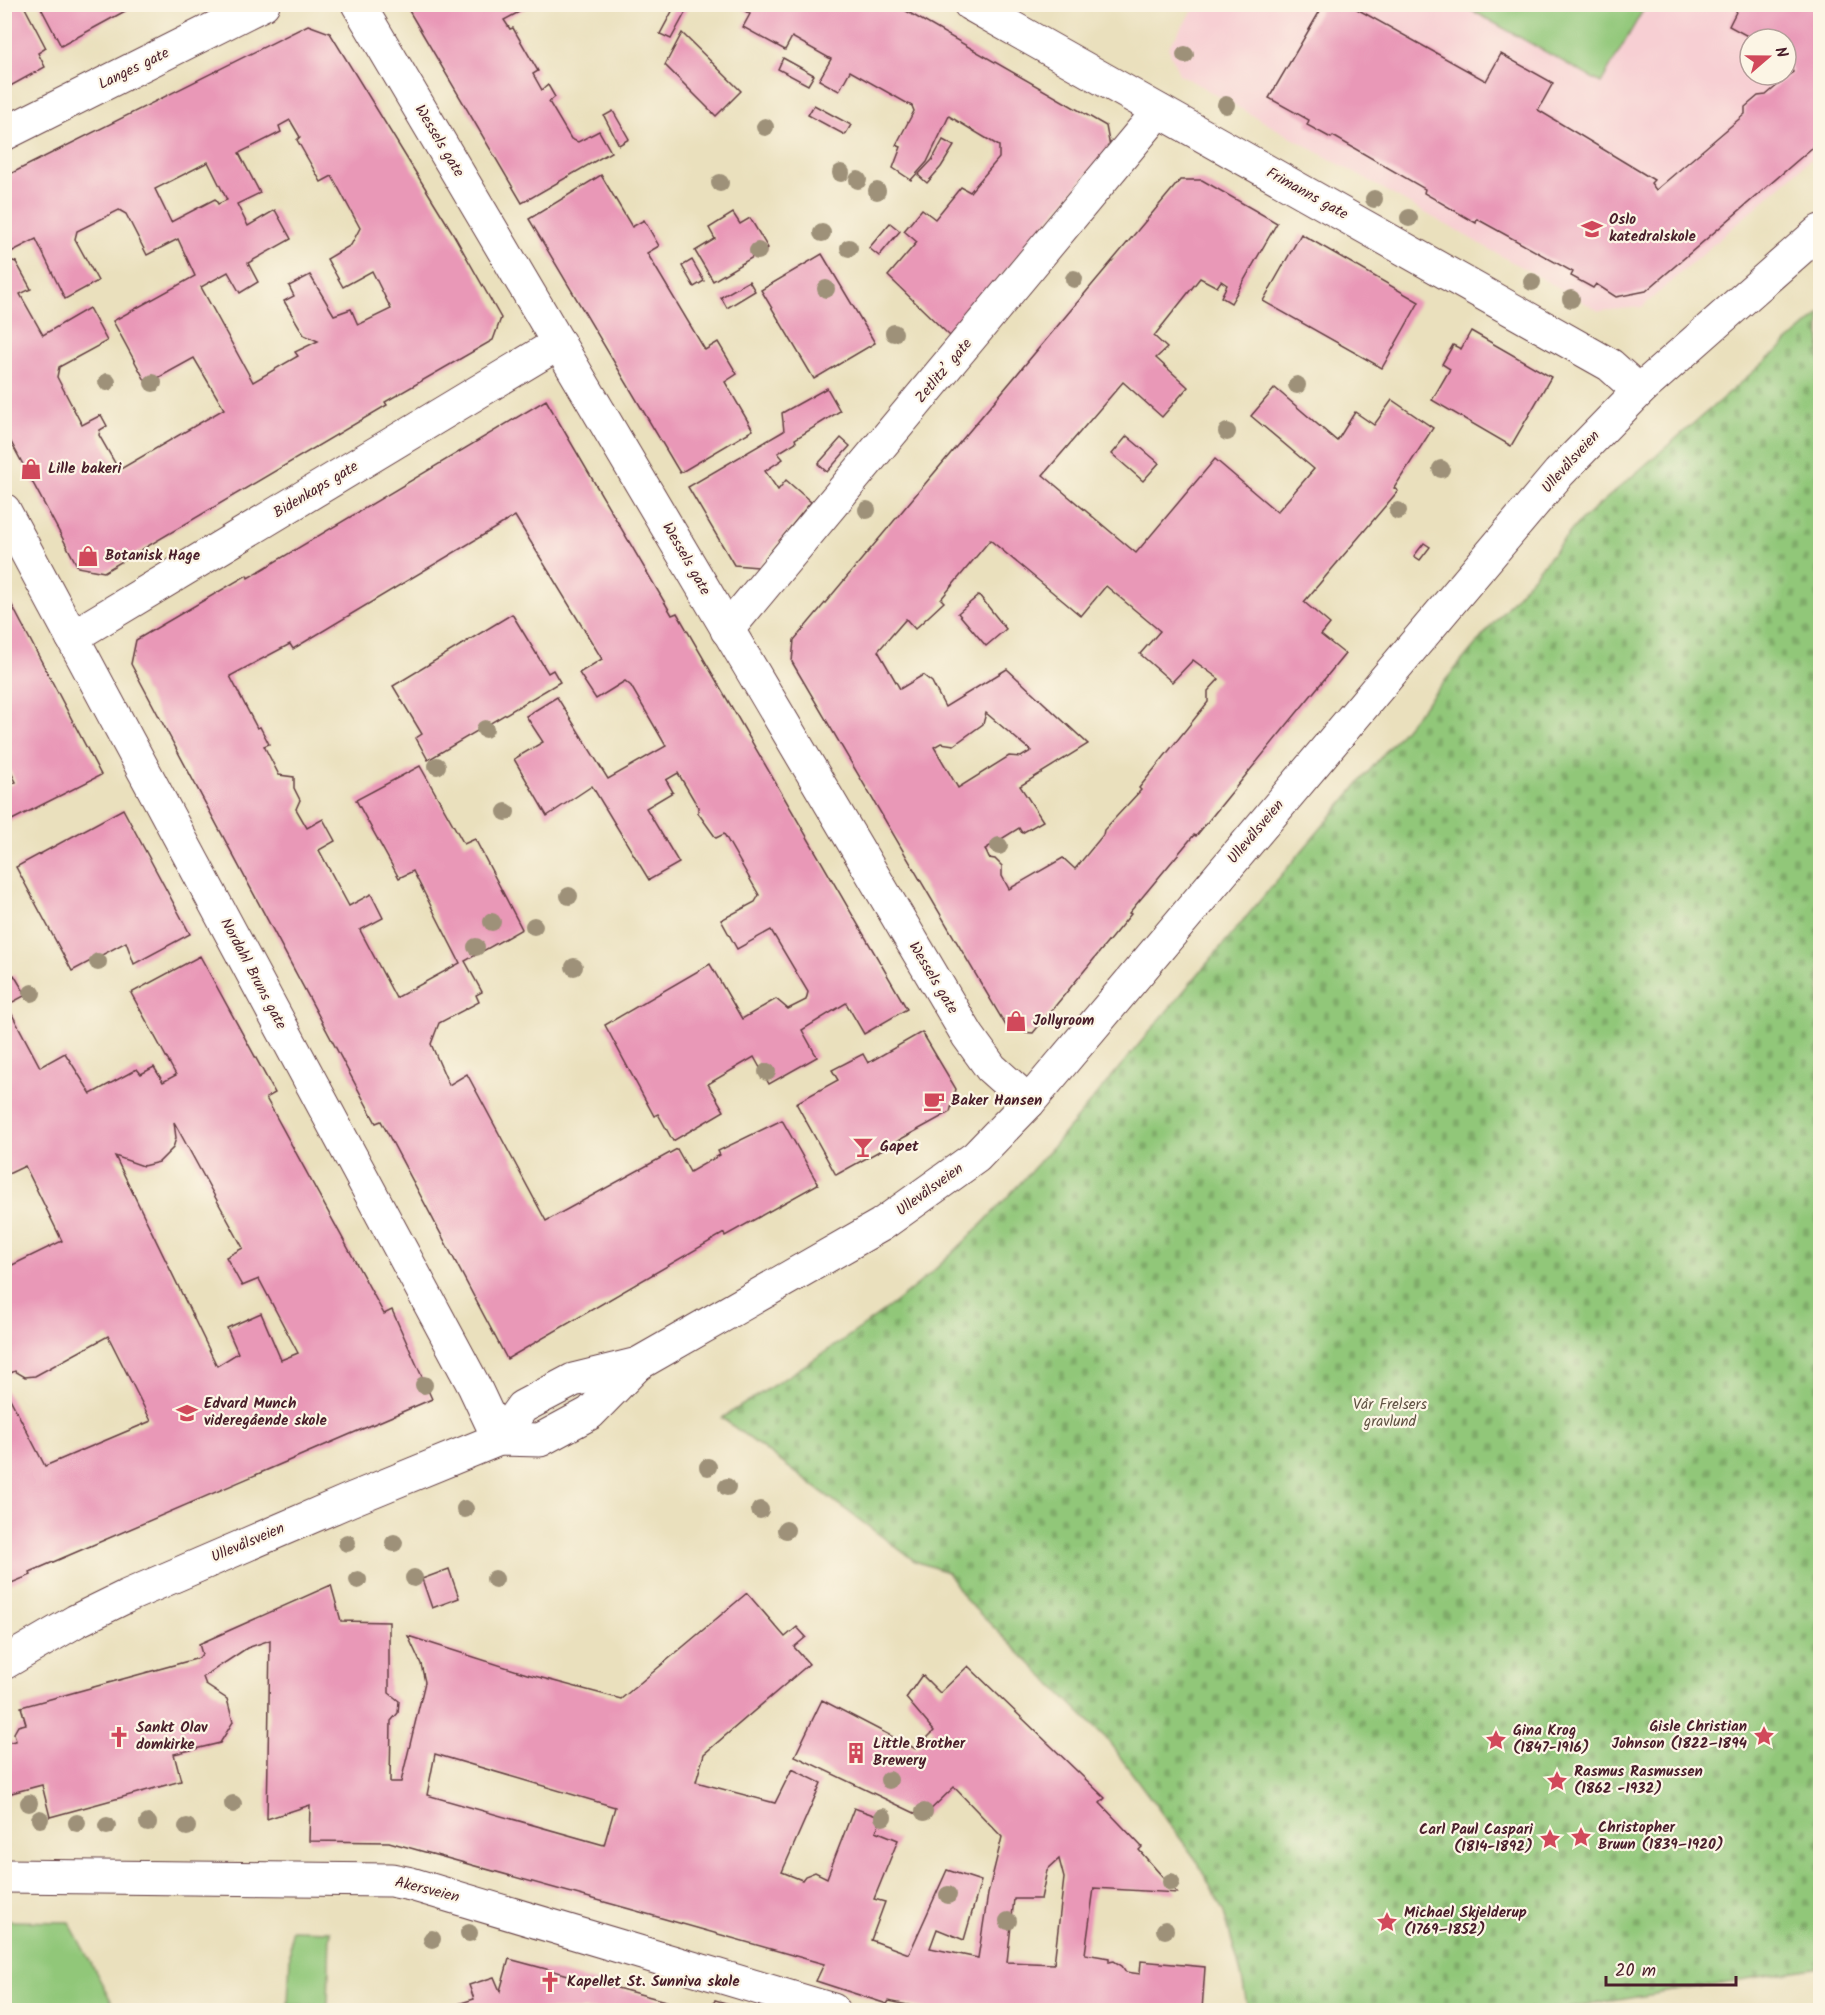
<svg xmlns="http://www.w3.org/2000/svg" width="1825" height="2015" font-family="Kalam,sans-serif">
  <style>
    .built { fill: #f7cfd3; fill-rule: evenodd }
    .green { fill: #91c779; stroke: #6e7352; stroke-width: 1.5 }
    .cemetery { fill: url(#cemetery-stones); stroke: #6e7352; stroke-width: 1.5 }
    .building { fill: #e998b7; fill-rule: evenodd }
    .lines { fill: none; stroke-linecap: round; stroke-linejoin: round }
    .minor-casing { stroke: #623c41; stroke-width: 35 }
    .secondary-casing { stroke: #623c41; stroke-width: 35 }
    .minor { stroke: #fff; stroke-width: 33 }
    .secondary { stroke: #fff; stroke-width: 33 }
    .tree { fill: #9e9179 }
    .labels { text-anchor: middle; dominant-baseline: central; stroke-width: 4.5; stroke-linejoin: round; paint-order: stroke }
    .street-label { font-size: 15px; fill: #4a1f2b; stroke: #fcf5e5 }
    .poi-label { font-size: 15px; font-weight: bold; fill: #4a1f2b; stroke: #fcf5e5; text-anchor: start }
    .park-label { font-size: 15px; fill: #5f5142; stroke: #fcf5e5 }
  </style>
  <defs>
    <pattern id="cemetery-stones" width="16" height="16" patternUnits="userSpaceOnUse" patternTransform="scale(1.5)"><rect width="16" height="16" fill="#91c779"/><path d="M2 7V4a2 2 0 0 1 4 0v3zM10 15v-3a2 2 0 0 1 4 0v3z" fill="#7faa69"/></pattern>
  </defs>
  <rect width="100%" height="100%" fill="#fcf5e5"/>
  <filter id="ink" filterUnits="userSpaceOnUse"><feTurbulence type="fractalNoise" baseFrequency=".0167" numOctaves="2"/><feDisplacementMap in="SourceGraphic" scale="12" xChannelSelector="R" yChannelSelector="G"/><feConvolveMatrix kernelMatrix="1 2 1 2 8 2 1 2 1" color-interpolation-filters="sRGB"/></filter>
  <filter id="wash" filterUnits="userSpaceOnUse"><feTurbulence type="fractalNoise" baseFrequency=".008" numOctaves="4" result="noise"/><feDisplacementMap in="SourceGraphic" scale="24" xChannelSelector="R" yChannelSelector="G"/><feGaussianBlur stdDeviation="1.35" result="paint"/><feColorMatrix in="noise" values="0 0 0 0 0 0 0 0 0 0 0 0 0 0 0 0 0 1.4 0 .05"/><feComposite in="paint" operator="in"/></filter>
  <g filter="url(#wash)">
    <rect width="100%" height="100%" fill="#eae0bd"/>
    <path class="built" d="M1197 5H1759L1820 40V151L1642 307 1599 311 1179 74 1168 47ZM1750 39H1786V75H1750Z"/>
    <g class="green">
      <polygon points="1462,5 1646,5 1601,83"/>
      <polygon points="5,1921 69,1922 116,2010 5,2010"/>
      <polygon points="291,1930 330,1931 328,2006 288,2005"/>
    </g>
    <path class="cemetery" d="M1820 314V1967L1558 2010H1248L1241 1974 1224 1913 1197 1861 1106 1738 965 1599 947 1572 915 1561 722 1418C789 1375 857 1335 918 1284 966 1244 1008 1197 1050 1150L1577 524Z"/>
    <g id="blocks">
      <g class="building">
        <polygon points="17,4 23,4 46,48 38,53 45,67 5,89 5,11"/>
        <polygon points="39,4 138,4 61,46"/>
        <polygon points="405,4 534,4 504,20 510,29 513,28 538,71 533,74 542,90 548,85 555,97 549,102 571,139 578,142 599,131 611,152 522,203"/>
        <polygon points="676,4 690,4 671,39 660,34"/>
        <polygon points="734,4 894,4 1106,126 1110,147 950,336 888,276 917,242 904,231 922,209 935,219 961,187 970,192 999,158 999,146 949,116 927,162 911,180 893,168 901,147 896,145 914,111 912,106 850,71 839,91 819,80 831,59 792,37 785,50 743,27 750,14"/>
        <polygon points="1324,4 1348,4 1486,81 1501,54 1553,83 1538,110 1654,180 1651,183 1656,190 1745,114 1745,107 1758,96 1766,95 1793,72 1786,57 1786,39 1753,39 1729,26 1738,8 1728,4 1820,4 1820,141 1646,291 1616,297 1596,284 1593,288 1571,276 1573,272 1477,219 1476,223 1424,193 1425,189 1333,136 1331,138 1307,125 1309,120 1269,98"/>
        <path d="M308 25 330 33 451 230 501 318 493 340 385 402 387 405 104 572 78 567 4 429V177ZM290 120 300 137 297 140 321 182 332 176 360 228 351 245 327 259 343 287 372 271 391 309 358 325 351 309 334 315 310 275 289 286 294 296 284 301 304 335 318 341 295 352 298 356 253 382 201 287 228 272 240 293 258 282 248 263 291 239 275 210 248 226 237 204 260 193 239 153 281 132 279 126ZM208 162 227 200 218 204 215 199 171 222 155 189ZM119 210 126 214 147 255 178 239 195 276 113 321 147 384 194 358 224 409 119 470 99 435 100 430 107 426 101 415 82 425 57 377 59 367 107 341 89 308 43 335 20 294 31 289 16 262 6 259 7 254 36 239 65 299 98 281 75 239 77 231Z"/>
        <polygon points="682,33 741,91 716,116 665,65"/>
        <polygon points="783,58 814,75 808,85 778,69"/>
        <polygon points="814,105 851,125 845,135 808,115"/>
        <polygon points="613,111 629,139 619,145 604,116"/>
        <polygon points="943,140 954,146 941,167 927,183 918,175 932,160"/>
        <polygon points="601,175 632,227 644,220 659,246 647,253 705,350 718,342 737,374 725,382 753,430 680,473 529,219"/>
        <path d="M1180 180H1202L1277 223 1231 303 1221 297 1227 285 1221 281 1217 287 1200 278 1154 336 1167 348 1156 358 1188 387 1162 417 1123 382 1043 475 1136 553 1215 459 1277 512 1314 469 1251 416 1275 388 1337 441 1355 412 1374 425 1392 400 1433 428 1394 488 1398 491 1304 602 1330 624 1321 635 1345 654 1196 836 1194 835 1129 913 1131 914 1033 1033 1009 1031 792 662 794 640ZM990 540 1081 616 1106 586 1160 631 1140 654 1172 682 1193 660 1219 679 1208 691V702L1139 788 1141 790 1104 830 1103 835 1075 869 1063 858 1009 889 1002 876V866L995 859 989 858 985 849 1019 828 1022 833 1043 821 1020 786 1088 744 1007 669 945 707 932 682 923 675 900 689 878 651 906 619 915 629 944 602 941 599ZM986 713 1031 751 1021 757 1009 756 958 788 934 747 941 743 954 745 983 724Z"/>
        <polygon points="733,213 740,224 750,218 768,248 713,281 695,251 715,239 709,228"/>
        <polygon points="890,223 900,231 879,256 869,248"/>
        <polygon points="1301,234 1419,302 1382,368 1263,301"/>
        <polygon points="822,254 875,343 814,379 761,290"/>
        <polygon points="692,260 704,281 694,287 682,266"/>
        <polygon points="749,281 755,291 727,308 721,297"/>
        <polygon points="1471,331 1551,377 1511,446 1432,400 1450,369 1442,364 1453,345 1461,349"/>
        <polygon points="827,388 840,411 795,439 796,442 778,453 783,459 765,471 778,490 786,480 811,502 758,567 734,565 688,487 784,431 782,413"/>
        <polygon points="546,400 672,615 677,613 907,1009 864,1034 846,1003 802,1030 817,1057 769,1084 754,1057 708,1084 724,1111 673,1141 658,1114 654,1116 605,1025 710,964 742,1019 776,999 788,1009 806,1000 808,992 771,930 737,949 721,920 755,902 759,895 724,834 716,838 698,813 698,807 678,773 666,780 673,792 646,808 679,863 649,880 592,786 547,816 514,759 543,742 526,716 557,697 608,779 666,746 631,686 625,681 596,699 579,673 602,659 515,516 293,649 290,644 230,676 257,728 260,727 269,744 264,746 279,775 294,777 294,788 300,800 296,809 307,828 323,819 335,841 319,850 349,906 371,894 383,918 360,930 396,998 460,963 413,871 399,878 356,800 420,766 464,844 475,839 522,929 465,961 482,992 476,995 479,1002 439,1023 431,1044 449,1085 467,1074 546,1221 677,1149 690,1172 720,1155 718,1151 782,1120 818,1184 725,1236 724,1233 507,1359 381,1121 376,1123 131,664 136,640 247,575 248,578"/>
        <polygon points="1127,436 1159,463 1143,481 1112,454"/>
        <polygon points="841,438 850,446 827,472 818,464"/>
        <polygon points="1424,543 1430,547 1420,560 1414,556"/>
        <polygon points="4,590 101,775 4,824 4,788 16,782 4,759"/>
        <polygon points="979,595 1006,629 986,646 958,613"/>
        <polygon points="512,614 548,673 553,670 560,682 428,760 416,738 422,734 393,686"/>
        <polygon points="123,809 190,934 134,964 126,942 72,971 16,867"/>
        <path d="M200 956 275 1093 266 1098 384 1314 392 1310 432 1399 30 1572 31 1575 4 1586V1387L45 1466 151 1421 108 1336 35 1376 25 1377 15 1371 4 1376V1269L62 1241 25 1166 4 1176V980L14 975 26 995 7 1005 40 1067 65 1053 91 1094 137 1069 141 1074 154 1067 163 1082 176 1075 131 993ZM174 1122 243 1248 226 1257 242 1286 259 1279 298 1353 281 1360 261 1313 227 1328 238 1353 217 1366 115 1156 143 1166 159 1162 173 1148 176 1138Z"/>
        <polygon points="922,1032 956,1089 950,1112 836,1175 796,1103 838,1080 832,1070 863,1054 868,1063"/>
        <polygon points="449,1569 459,1598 432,1608 422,1579"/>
        <path d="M331 1585 341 1621 389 1622V1693L399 1701 398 1713 391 1721 390 1782H401L425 1682 421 1664 408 1636 527 1674 621 1699 747 1593 785 1637 797 1627 806 1637 794 1647 809 1664 704 1754 696 1782 775 1803 792 1769 821 1783 782 1872 802 1880 805 1876 815 1872 827 1878 854 1808 882 1818 876 1831 898 1840 874 1899 885 1902 871 1940 909 1954 947 1870 981 1881 964 1940 937 1929 930 1948 978 1958 988 1894 1002 1837 954 1787 923 1817 795 1756 822 1700 916 1749 934 1731 906 1698 922 1675 940 1693 968 1666 1105 1798 1100 1803 1142 1847 1139 1850 1177 1893 1094 1888 1085 1954 1109 1958V1962L1114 1961 1122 1966 1126 1972 1140 1974 1141 1961 1205 1967 1202 2010H931L889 2001 887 2004 816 1981 824 1964 626 1908 389 1842 309 1841 310 1805 267 1819 270 1640 247 1648 203 1677 206 1685 227 1699 233 1722 220 1743 174 1754 181 1781 50 1817 42 1785 4 1795V1743L16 1741 14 1733 18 1726 26 1724 21 1707 199 1658 202 1654 199 1644ZM435 1754 615 1807 604 1845 427 1795ZM1059 1859 1064 1878 1054 1964 1007 1962 1014 1899H1041L1047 1870Z"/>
        <polygon points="509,1959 699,2010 439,2010 474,1999 469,1985 494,1977 500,1991"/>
        <polygon points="715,2000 751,2010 711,2010"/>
      </g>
    </g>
  </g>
  <g filter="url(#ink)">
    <use href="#blocks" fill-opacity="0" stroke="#623c41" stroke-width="1.5"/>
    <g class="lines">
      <defs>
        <g id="minor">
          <polyline points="358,4 968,1036 991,1068 1029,1102"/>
          <polyline points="970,4 1610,365 1639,391"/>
          <polyline points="4,134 263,4"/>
          <polyline points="4,510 474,1386 499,1439"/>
          <polyline points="727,630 1159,111"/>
          <polyline points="72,637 559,343"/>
          <polyline points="4,1876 391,1880 411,1884 833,2010"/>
        </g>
        <g id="secondary">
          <polyline points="499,1439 522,1407 573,1380 638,1364 881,1225 976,1157 1029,1102 1559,473 1639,391 1820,231"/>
          <polyline points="4,1663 76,1621 125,1597 350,1500 499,1439 540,1440 590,1413 638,1364"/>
        </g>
      </defs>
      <use href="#minor" class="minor-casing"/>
      <use href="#secondary" class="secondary-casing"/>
      <use href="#minor" class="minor"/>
      <use href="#secondary" class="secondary"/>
    </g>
    <g class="tree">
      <circle cx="1185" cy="55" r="9"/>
      <circle cx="1226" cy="105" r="9"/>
      <circle cx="765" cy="127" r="9"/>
      <circle cx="841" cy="173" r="9"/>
      <circle cx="858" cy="180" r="9"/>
      <circle cx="720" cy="183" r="9"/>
      <circle cx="877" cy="191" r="9"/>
      <circle cx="1374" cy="199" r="9"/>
      <circle cx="1409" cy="218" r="9"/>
      <circle cx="822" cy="233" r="9"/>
      <circle cx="849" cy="248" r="9"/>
      <circle cx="758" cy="251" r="9"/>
      <circle cx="1074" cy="279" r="9"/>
      <circle cx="1532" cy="282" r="9"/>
      <circle cx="826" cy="289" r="9"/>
      <circle cx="1571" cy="299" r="9"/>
      <circle cx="894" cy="333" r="9"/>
      <circle cx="107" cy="382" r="9"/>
      <circle cx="153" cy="383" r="9"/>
      <circle cx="1297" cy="385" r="9"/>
      <circle cx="1227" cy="432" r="9"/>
      <circle cx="1441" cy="469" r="9"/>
      <circle cx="867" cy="510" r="9"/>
      <circle cx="1398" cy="511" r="9"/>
      <circle cx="485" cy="729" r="9"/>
      <circle cx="437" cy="766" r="9"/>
      <circle cx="506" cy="812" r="9"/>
      <circle cx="999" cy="846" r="9"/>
      <circle cx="569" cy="896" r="9"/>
      <circle cx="492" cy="922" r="9"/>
      <circle cx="534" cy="926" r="9"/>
      <circle cx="476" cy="947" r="9"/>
      <circle cx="98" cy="962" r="9"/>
      <circle cx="574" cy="967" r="9"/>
      <circle cx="32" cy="993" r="9"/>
      <circle cx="767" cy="1072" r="9"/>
      <circle cx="424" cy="1385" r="9"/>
      <circle cx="708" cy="1467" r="9"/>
      <circle cx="727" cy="1487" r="9"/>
      <circle cx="465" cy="1509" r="9"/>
      <circle cx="760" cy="1510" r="9"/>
      <circle cx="786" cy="1530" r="9"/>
      <circle cx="347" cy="1543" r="9"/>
      <circle cx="394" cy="1543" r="9"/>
      <circle cx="414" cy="1578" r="9"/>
      <circle cx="495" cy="1579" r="9"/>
      <circle cx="358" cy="1580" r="9"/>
      <circle cx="889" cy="1780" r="9"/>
      <circle cx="29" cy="1803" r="9"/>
      <circle cx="233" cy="1804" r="9"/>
      <circle cx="924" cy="1812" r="9"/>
      <circle cx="883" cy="1817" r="9"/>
      <circle cx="40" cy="1819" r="9"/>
      <circle cx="77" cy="1823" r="9"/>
      <circle cx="148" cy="1823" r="9"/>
      <circle cx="107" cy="1826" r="9"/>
      <circle cx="187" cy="1827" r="9"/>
      <circle cx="1171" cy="1882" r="9"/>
      <circle cx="948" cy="1895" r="9"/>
      <circle cx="1008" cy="1921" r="9"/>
      <circle cx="1165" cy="1930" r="9"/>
      <circle cx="469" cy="1933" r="9"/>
      <circle cx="432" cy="1939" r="9"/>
    </g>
  </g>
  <defs>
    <symbol id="school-bare" viewBox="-9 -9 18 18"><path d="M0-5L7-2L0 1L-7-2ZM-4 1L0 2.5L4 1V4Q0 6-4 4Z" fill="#d1495b" stroke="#fcf5e5" stroke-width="2.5" paint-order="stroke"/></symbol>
    <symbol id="shop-bare" viewBox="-9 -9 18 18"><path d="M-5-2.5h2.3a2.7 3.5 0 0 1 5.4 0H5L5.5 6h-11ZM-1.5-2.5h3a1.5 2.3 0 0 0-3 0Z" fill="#d1495b" stroke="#fcf5e5" stroke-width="2.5" paint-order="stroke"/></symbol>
    <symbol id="cafe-bare" viewBox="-9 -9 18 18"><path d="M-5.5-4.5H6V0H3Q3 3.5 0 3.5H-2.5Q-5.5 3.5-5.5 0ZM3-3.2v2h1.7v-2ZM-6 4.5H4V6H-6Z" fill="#d1495b" stroke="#fcf5e5" stroke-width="2.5" paint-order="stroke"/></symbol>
    <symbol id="bar-bare" viewBox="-9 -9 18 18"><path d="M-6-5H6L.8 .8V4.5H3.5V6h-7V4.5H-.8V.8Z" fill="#d1495b" stroke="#fcf5e5" stroke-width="2.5" paint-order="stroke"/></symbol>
    <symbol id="sight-bare" viewBox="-9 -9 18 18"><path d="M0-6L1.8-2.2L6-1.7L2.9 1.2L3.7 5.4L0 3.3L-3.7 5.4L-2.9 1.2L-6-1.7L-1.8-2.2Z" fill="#d1495b" stroke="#fcf5e5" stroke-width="2.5" paint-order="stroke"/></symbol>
    <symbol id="church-bare" viewBox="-9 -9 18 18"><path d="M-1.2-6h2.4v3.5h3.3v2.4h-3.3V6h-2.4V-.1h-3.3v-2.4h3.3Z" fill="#d1495b" stroke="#fcf5e5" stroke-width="2.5" paint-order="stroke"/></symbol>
    <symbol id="building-bare" viewBox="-9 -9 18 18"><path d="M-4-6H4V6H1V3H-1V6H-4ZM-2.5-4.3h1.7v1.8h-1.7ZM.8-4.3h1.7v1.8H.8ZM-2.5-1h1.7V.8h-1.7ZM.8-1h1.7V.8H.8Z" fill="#d1495b" stroke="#fcf5e5" stroke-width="2.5" paint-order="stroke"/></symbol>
  </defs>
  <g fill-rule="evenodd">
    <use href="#school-bare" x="1577" y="214" width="30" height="30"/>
    <use href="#shop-bare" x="16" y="454" width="30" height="30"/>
    <use href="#shop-bare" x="73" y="541" width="30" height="30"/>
    <use href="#shop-bare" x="1001" y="1006" width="30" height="30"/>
    <use href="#cafe-bare" x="919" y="1086" width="30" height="30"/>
    <use href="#bar-bare" x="848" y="1132" width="30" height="30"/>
    <use href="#school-bare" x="172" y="1398" width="30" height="30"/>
    <use href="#sight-bare" x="1749" y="1721" width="30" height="30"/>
    <use href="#church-bare" x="104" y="1722" width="30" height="30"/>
    <use href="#sight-bare" x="1481" y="1725" width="30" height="30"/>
    <use href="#building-bare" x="841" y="1738" width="30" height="30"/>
    <use href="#sight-bare" x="1542" y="1766" width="30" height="30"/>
    <use href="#sight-bare" x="1566" y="1822" width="30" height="30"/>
    <use href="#sight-bare" x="1535" y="1824" width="30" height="30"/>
    <use href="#sight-bare" x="1372" y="1907" width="30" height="30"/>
    <use href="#church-bare" x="535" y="1967" width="30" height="30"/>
  </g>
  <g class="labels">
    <g class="street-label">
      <text transform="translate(134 69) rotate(-26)">Langes gate</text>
      <text transform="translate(439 141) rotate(59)">Wessels gate</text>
      <text transform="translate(1307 194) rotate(29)">Frimanns gate</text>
      <text transform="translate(944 371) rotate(-50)">Zetlitz’ gate</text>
      <text transform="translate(1571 462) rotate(-48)">Ullevålsveien</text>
      <text transform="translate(316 490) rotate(-31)">Bidenkaps gate</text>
      <text transform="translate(686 559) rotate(60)">Wessels gate</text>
      <text transform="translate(1256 832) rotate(-50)">Ullevålsveien</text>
      <text transform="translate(253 974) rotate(62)">Nordahl Bruns gate</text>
      <text transform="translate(933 978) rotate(59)">Wessels gate</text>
      <text transform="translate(930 1190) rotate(-36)">Ullevålsveien</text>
      <text transform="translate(248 1543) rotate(-23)">Ullevålsveien</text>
      <text transform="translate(427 1890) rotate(14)">Akersveien</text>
    </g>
    <g class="poi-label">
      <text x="1609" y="220">Oslo<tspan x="1609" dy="17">katedralskole</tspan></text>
      <text x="48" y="469">Lille bakeri</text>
      <text x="105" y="556">Botanisk Hage</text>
      <text x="1033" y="1021">Jollyroom</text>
      <text x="951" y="1101">Baker Hansen</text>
      <text x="880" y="1147">Gapet</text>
      <text x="204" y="1404">Edvard Munch<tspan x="204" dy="17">videregående skole</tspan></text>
      <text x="1747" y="1727" text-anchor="end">Gisle Christian<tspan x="1747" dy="17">Johnson (1822–1894</tspan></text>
      <text x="136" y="1728">Sankt Olav<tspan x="136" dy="17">domkirke</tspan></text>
      <text x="1513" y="1731">Gina Krog<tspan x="1513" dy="17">(1847-1916)</tspan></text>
      <text x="873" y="1744">Little Brother<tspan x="873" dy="17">Brewery</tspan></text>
      <text x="1574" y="1772">Rasmus Rasmussen<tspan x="1574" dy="17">(1862 -1932)</tspan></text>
      <text x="1598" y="1828">Christopher<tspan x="1598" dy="17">Bruun (1839–1920)</tspan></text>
      <text x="1533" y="1830" text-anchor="end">Carl Paul Caspari<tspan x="1533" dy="17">(1814-1892)</tspan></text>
      <text x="1404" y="1913">Michael Skjelderup<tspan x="1404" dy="17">(1769–1852)</tspan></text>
      <text x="567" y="1982">Kapellet St. Sunniva skole</text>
    </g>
    <g class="park-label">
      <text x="1390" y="1405">Vår Frelsers<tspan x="1390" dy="17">gravlund</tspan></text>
    </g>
  </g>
  <rect width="1825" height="2015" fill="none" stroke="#fcf5e5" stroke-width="24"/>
  <g transform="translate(1768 57) rotate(70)"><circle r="28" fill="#fcf5e5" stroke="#b59f9b" stroke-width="1.5"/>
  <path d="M0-4.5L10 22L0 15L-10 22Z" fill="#d1495b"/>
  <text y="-9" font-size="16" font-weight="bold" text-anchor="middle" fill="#4a1f2b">N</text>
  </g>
  <path d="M1606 1976v9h130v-9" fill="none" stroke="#4a1f2b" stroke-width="3"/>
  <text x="1615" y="1976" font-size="18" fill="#4a1f2b" stroke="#fcf5e5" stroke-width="4.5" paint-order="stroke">20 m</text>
</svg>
